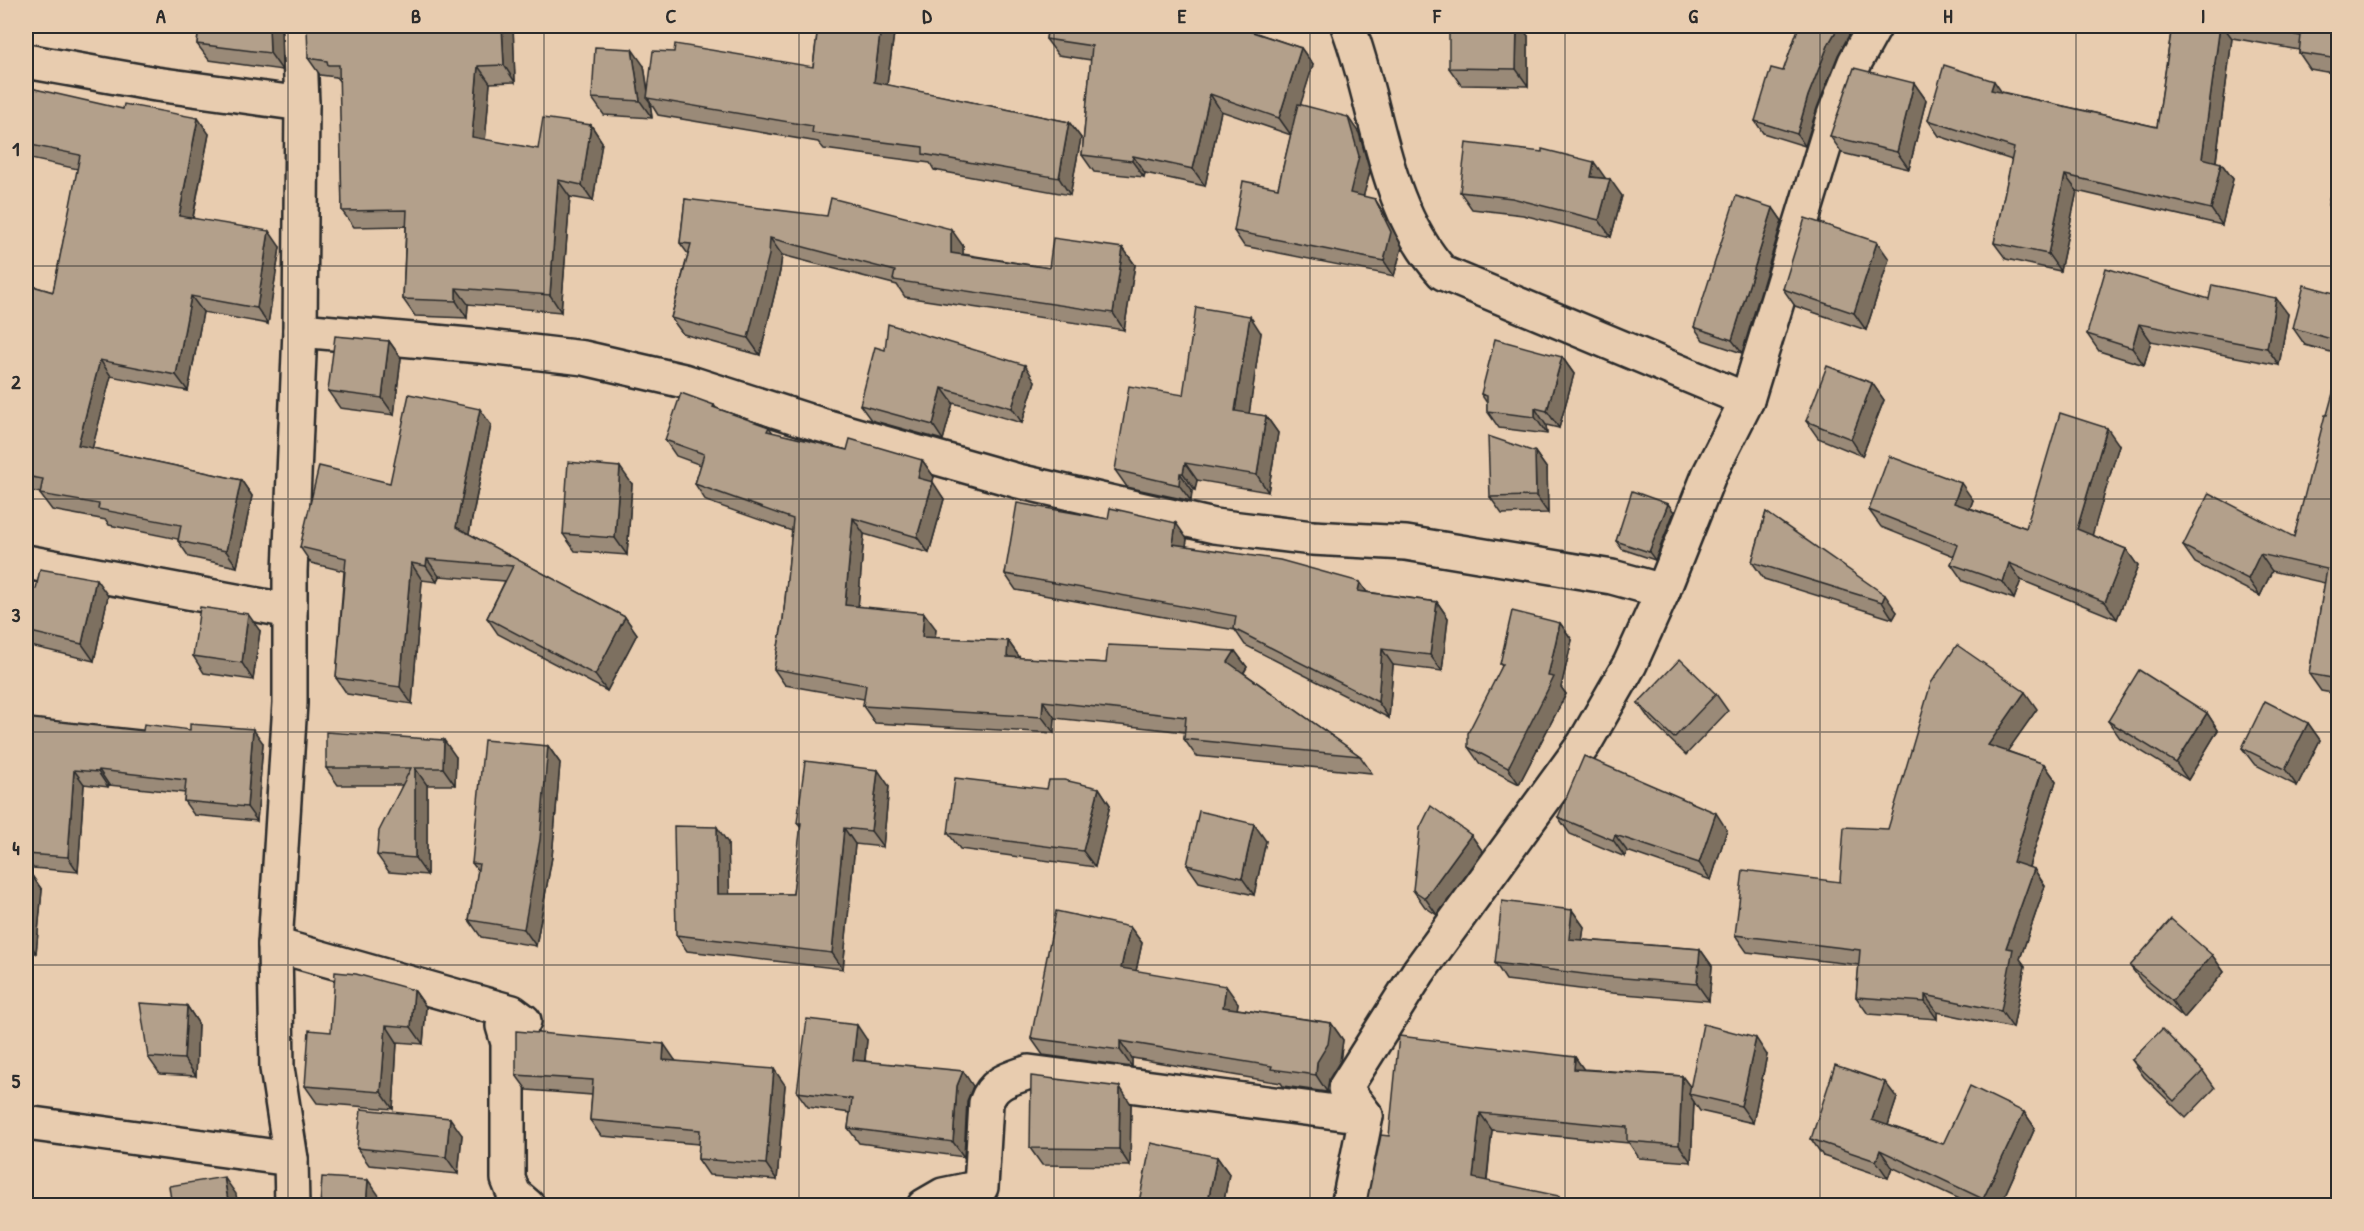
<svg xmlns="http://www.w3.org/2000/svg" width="2364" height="1231" font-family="'Patrick Hand',sans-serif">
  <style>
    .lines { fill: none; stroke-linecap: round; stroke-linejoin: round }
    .street-casing { stroke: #2b2b2b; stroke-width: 38 }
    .street { stroke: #e8ccaf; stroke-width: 33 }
    .wall { fill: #9a8a78; stroke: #2b2b2b; stroke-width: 1.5 }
    .shaded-wall { fill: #7d7061; stroke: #2b2b2b; stroke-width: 1.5 }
    .building { fill: #b3a08b; stroke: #2b2b2b; stroke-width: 1.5 }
    .grid { fill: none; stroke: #2b2b2b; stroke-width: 1.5; stroke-opacity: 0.55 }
    .neatline { fill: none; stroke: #2b2b2b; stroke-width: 2 }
    .grid-label { font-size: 20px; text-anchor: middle; font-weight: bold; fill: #2b2b2b }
  </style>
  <rect width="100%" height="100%" fill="#e8ccaf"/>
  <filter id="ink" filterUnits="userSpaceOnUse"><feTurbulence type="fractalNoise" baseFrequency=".0167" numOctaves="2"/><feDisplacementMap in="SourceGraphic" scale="12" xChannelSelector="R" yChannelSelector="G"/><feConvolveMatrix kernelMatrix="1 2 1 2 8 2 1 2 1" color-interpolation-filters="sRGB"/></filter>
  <g filter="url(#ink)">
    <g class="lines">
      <defs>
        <g id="street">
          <path d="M1348 26C1379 107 1382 206 1443 273L1747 400"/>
          <polyline points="26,61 156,84 302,104"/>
          <polyline points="300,330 480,346 584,358 684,381 821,425 1018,481 1214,526 1312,538 1406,543 1612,577 1663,591"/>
          <polyline points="26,562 290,611"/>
          <polyline points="275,945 512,1012 524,1021 503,1026 508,1043 508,1179 514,1194 528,1206"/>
          <polyline points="26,1123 291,1159"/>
          <polyline points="292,1206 291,1159 277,1068 275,945 290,703 290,572 300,330 302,104 299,26"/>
          <path d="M924 1206 943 1195 981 1187 986 1103C993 1082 1009 1079 1029 1072L1366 1116"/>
          <polyline points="1348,1206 1366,1116 1345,1088 1419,971 1584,744 1630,664 1663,591 1709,475 1747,400 1834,115 1855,62 1875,26"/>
        </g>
      </defs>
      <use href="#street" class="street-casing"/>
      <use href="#street" class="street"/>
    </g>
    <g class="wall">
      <polygon points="148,26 281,26 282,70 209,60 197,44 198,35"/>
      <polygon points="513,26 515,82 490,83 485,140 538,149 591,125 602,142 593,201 570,197 561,312 468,304 467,318 415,316 403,299 406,226 354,227 342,211 340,82 336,77 320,75 308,58"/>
      <polygon points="818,26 895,26 887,85 1069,122 1081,138 1070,195 934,170 930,163 824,149 818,142 658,115 650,102 652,118 604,115 592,98 644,66 648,91 813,67"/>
      <polygon points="990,26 1025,26 1023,33"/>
      <polygon points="1048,26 1236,26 1301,48 1313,65 1300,105 1359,133 1370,172 1363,197 1385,215 1402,247 1394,276 1244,246 1234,231 1278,188 1291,135 1221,111 1205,186 1145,173 1144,177 1094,172 1082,155 1091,60 1058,55 1046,39"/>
      <polygon points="2172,26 2338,26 2338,74 2310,69 2299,53 2299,50 2232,38 2216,162 2221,163 2233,179 2222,225 2077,191 2060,271 2006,259 1994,243 2012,160 1939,136 1928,120 2002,92 2157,127"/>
      <polygon points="1528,36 1528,86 1461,85 1449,68"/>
      <polygon points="1838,55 1817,108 1805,146 1763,133 1755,121 1783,71"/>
      <polygon points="1914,83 1926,100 1909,169 1842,153 1830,136"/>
      <polygon points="26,87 209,134 193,218 280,247 268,324 203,312 188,391 111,376 92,448 241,480 252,496 237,567 189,557 178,541 178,539 109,525 106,520 52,510 40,494 41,493 26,490 26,284 53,292 78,169 26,158"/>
      <polygon points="2338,160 2338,220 2328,205"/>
      <polygon points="1606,179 1622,196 1611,237 1523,215 1472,209 1460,192"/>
      <polygon points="685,199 963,246 963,254 1049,268 1123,248 1135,265 1124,330 905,297 897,285 782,255 780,271 760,355 683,334 671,318 688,254 680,243"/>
      <polygon points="1773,208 1782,221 1742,353 1703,340 1694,327"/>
      <polygon points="1889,259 1866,330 1795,306 1783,289"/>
      <polygon points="2338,294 2338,354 2305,345 2293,328"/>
      <polygon points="2209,299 2288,314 2279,365 2151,341 2144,365 2099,351 2087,334"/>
      <polygon points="1261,333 1249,414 1266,416 1278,433 1268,492 1197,480 1195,490 1192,490 1191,501 1127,487 1115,470 1183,395"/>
      <polygon points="389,341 401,358 394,415 340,408 328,391"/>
      <polygon points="885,350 1035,381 1022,423 953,403 943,440 871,420 860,405"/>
      <polygon points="1562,357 1574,374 1559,428 1546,425 1547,434 1499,428 1487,411 1487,403 1481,394"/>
      <polygon points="1872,383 1884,400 1862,456 1818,438 1806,421"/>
      <polygon points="2338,387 2338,694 2321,691 2309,674 2325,583 2272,571 2260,596 2195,563 2183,546 2294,537 2327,415"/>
      <polygon points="714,405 716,408 769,427 773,433 847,450 922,460 934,477 932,482 944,499 929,553 864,534 858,606 936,629 935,638 1008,641 1020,658 1106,663 1235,651 1247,667 1244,673 1360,756 1372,773 1196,756 1184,739 1185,732 1055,718 1054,733 875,723 863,706 864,699 785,685 774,669 783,620 792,531 706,501 695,484 701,465 676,456 665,440"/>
      <polygon points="491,425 469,534 625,617 637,634 607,691 498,634 487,618 505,581 439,576 437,582 422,580 412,704 347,694 336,678 344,571 311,563 300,547 390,483"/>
      <polygon points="2119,445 2092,535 2126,549 2138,566 2117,619 2021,580 2014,599 1963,581 1951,564 1954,556 1881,527 1869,510 1973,500 1970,508 2026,528"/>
      <polygon points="1535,452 1547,469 1548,513 1502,514 1490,497"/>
      <polygon points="632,484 627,555 575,551 563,534"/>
      <polygon points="1668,504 1674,512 1655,560 1622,549 1616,541"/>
      <polygon points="1766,512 1897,612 1893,619 1764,579 1752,562"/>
      <polygon points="1187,539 1186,546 1367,592 1437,602 1448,618 1442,671 1393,665 1389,718 1245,645 1235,630 1016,590 1005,574"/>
      <polygon points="26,588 108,596 94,661 26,645"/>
      <polygon points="1560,623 1572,640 1561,687 1566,694 1519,784 1480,764 1468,747 1502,666 1500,664"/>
      <polygon points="260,631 253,680 204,673 193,656"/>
      <polygon points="1716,694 1728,711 1686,755 1650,720 1638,703"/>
      <polygon points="2037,709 2007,751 2044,764 2056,781 2029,867 2034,869 2045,886 2020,959 2025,966 2013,1028 1937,1012 1937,1019 1868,1014 1856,997 1859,965 1747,952 1735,935 1840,882 1888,829"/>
      <polygon points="26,713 31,718 263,743 257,821 194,815 184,801 185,793 109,785 108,787 84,784 78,872 33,868 26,857 29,771 26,770"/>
      <polygon points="2207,713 2218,730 2188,780 2120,738 2108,721"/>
      <polygon points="2308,723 2320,740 2297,786 2254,764 2242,748"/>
      <polygon points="548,746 560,763 552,857 536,946 481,937 469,920 478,871 472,863"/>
      <polygon points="456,757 455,785 427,785 427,875 389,872 377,855 402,785 338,785 326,768"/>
      <polygon points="889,786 883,847 855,844 843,969 687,951 676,935 728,843 729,894 793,894 801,828 797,823"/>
      <polygon points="1099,788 1110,805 1095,867 960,849 948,833 1047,789"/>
      <polygon points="1558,817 1727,830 1711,880 1627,851 1625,857 1570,834"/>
      <polygon points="1471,835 1483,852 1437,915 1425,907 1413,890"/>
      <polygon points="1266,841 1254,895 1199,882 1187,865"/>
      <polygon points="26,872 30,873 42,890 36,953 26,952"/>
      <polygon points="1572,910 1584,927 1582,940 1700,949 1712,966 1709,1001 1612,993 1506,980 1495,963"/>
      <polygon points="1130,927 1142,943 1136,971 1238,1003 1237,1009 1331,1023 1343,1040 1340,1061 1329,1079 1327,1092 1283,1086 1281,1083 1132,1058 1132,1067 1043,1055 1031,1038"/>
      <polygon points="2212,955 2224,972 2184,1018 2142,982 2130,966"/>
      <polygon points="414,990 426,1007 423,1044 397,1042 393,1109 317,1103 305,1086 331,1032"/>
      <polygon points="187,1006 198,1023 196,1076 160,1074 148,1057"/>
      <polygon points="867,1040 865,1061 973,1086 967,1101 964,1157 859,1143 848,1128 850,1113 808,1107 797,1092"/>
      <polygon points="1767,1055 1753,1123 1700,1111 1694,1102 1691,1162 1639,1158 1629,1143 1492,1130 1487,1181 1366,1206 1389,1136 1575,1057 1583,1069 1682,1076 1690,1087"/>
      <polygon points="675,1060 675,1061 785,1085 777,1180 709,1175 698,1159 699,1144 601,1136 590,1120 592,1095 527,1090 516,1075"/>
      <polygon points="2132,1060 2203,1071 2215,1088 2186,1118 2144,1077"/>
      <polygon points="1897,1098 1888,1125 1943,1144 2024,1112 2035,1128 2000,1206 1974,1206 1892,1167 1888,1178 1823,1156 1811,1139"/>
      <polygon points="1131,1104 1130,1166 1042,1165 1030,1148"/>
      <polygon points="462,1135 458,1174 369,1165 357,1148"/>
      <polygon points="1217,1157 1229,1174 1223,1206 1141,1206 1139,1202"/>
    </g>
    <g class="shaded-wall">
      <polygon points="269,26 281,26 282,70 270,53"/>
      <polygon points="502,26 513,26 515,82 504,65"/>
      <polygon points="881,26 895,26 885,99 874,82"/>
      <polygon points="1018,26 1025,26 1023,33"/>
      <polygon points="1517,26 1521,26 1528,36 1528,86 1516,69"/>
      <polygon points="1839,26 1854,26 1838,55 1817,108 1805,146 1797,134 1808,96 1829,43"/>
      <polygon points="2220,26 2223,26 2232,38 2214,175 2202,158"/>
      <polygon points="1301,48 1313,65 1291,135 1279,118"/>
      <polygon points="632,49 644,66 649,99 647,98 650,102 652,118 640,101"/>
      <polygon points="478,66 490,83 484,154 472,137"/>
      <polygon points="1994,81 2005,97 1991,90"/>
      <polygon points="1914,83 1926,100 1909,169 1897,152"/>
      <polygon points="1210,94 1221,111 1205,186 1193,169"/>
      <polygon points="1348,117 1359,133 1370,172 1360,209 1350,193"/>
      <polygon points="198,118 209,134 190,232 179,216"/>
      <polygon points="1069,122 1081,138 1070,195 1059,178"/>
      <polygon points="591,125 602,142 593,201 582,185"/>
      <polygon points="1133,156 1145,173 1144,177 1132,161"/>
      <polygon points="1594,162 1606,179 1591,177"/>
      <polygon points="2221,163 2233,179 2222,225 2211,209"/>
      <polygon points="2065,175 2077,191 2060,271 2048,254"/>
      <polygon points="1610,179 1622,196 1611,237 1599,220"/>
      <polygon points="558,180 570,197 561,312 550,295"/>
      <polygon points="1375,199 1385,215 1402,247 1394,276 1384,261"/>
      <polygon points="1773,208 1782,221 1742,353 1732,340"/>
      <polygon points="951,229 963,246 963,269 951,253"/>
      <polygon points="269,231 280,247 268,324 257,308"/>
      <polygon points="770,238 782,255 780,271 760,355 748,338"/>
      <polygon points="1877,242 1889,259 1866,330 1854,313"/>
      <polygon points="1123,248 1135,265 1124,330 1113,313"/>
      <polygon points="456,288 468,304 467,318 456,301"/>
      <polygon points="191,296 203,312 188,391 176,375"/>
      <polygon points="2276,298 2288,314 2279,365 2267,348"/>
      <polygon points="1250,316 1261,333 1247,428 1235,411"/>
      <polygon points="2139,324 2151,341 2144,365 2132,348"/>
      <polygon points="389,341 401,358 394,415 382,398"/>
      <polygon points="1562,357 1574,374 1559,428 1547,411"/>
      <polygon points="100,360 111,376 89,461 78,445"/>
      <polygon points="1025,365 1035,381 1022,423 1012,408"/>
      <polygon points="1872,383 1884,400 1862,456 1851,439"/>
      <polygon points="942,388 953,403 943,440 933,425"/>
      <polygon points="1535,408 1546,425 1547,434 1535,417"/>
      <polygon points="480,409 491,425 467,543 456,527"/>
      <polygon points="1266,416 1278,433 1268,492 1257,475"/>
      <polygon points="2107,428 2119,445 2089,546 2077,529"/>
      <polygon points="1535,452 1547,469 1548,513 1536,496"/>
      <polygon points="922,460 934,477 929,494 918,478"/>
      <polygon points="1185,463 1197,480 1195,490 1183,473"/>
      <polygon points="620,467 632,484 627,555 615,538"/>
      <polygon points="1180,473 1192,490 1191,501 1179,485"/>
      <polygon points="241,480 252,496 237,567 226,551"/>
      <polygon points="933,482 944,499 929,553 917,537"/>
      <polygon points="1961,483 1973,500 1966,519 1954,503"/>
      <polygon points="1668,504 1674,512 1655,560 1649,552"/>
      <polygon points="853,518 864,534 857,621 845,605"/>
      <polygon points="1176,523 1187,539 1184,560 1173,544"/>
      <polygon points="2126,549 2138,566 2117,619 2105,602"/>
      <polygon points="2260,554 2272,571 2260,596 2248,579"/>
      <polygon points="427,559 439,576 437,582 426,566"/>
      <polygon points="411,563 422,580 412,704 400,687"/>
      <polygon points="2009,563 2021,580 2014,599 2003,582"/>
      <polygon points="96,579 108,596 94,661 82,644"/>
      <polygon points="1360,582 1371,598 1358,591"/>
      <polygon points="1885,595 1897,612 1893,619 1882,602"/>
      <polygon points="1437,602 1448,618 1442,671 1430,655"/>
      <polygon points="924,613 936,629 933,654 922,637"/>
      <polygon points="248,614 260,631 253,680 242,663"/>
      <polygon points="625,617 637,634 607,691 595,675"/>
      <polygon points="1560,623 1572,640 1561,687 1566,694 1519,784 1508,768 1548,676"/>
      <polygon points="1008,641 1020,658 1007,657"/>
      <polygon points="1382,649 1393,665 1389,718 1378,702"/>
      <polygon points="1235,651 1247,667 1240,678 1228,662"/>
      <polygon points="2025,692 2037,709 2000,762 1988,745"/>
      <polygon points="1043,701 1055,718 1054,733 1042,717"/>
      <polygon points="2207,713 2218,730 2188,780 2176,763"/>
      <polygon points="2308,723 2320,740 2297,786 2285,769"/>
      <polygon points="253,729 263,743 257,821 247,807"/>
      <polygon points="444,740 456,757 455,785 443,768"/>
      <polygon points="548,746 560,763 552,857 536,946 524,929"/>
      <polygon points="2044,764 2056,781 2025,879 2013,862"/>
      <polygon points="415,768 427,785 427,875 415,858"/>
      <polygon points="74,770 84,784 78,872 68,857"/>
      <polygon points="99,770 109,785 108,787 98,772"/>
      <polygon points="878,770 889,786 883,847 871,831"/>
      <polygon points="1099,788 1110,805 1095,867 1083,851"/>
      <polygon points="1716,813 1727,830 1711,880 1699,863"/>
      <polygon points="1254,824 1266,841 1254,895 1242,878"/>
      <polygon points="717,827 728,843 730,909 718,894"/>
      <polygon points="844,828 855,844 843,969 832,953"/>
      <polygon points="1471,835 1483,852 1437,915 1425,898"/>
      <polygon points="1615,835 1627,851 1625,857 1613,840"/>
      <polygon points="2034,869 2045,886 2020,959 2025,966 2013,1028 2001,1011 2006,948"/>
      <polygon points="30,873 42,890 36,953 26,939 26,919"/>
      <polygon points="1572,910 1584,927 1580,956 1569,939"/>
      <polygon points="1130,927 1142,943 1133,985 1121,968"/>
      <polygon points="1700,949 1712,966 1709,1001 1697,984"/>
      <polygon points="2212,955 2224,972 2184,1018 2172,1001"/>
      <polygon points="1226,986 1238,1003 1235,1023 1223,1007"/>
      <polygon points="414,990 426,1007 423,1044 411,1027"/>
      <polygon points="1925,995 1937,1012 1937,1019 1925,1002"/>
      <polygon points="187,1006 198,1023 196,1076 184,1059"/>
      <polygon points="1331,1023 1343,1040 1340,1061 1329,1079 1327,1092 1316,1075 1317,1062"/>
      <polygon points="386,1025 397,1042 393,1109 381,1092"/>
      <polygon points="857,1025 867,1040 863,1075 853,1060"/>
      <polygon points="1756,1038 1767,1055 1753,1123 1741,1106"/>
      <polygon points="1120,1041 1132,1058 1132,1067 1120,1050"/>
      <polygon points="664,1044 675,1060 674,1076 663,1060"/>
      <polygon points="1575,1057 1587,1074 1574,1069"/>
      <polygon points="774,1069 785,1085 777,1180 766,1164"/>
      <polygon points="963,1071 973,1086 967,1101 964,1157 953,1142 957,1086"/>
      <polygon points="1682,1076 1694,1092 1689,1094 1694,1102 1691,1162 1679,1145"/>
      <polygon points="1885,1082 1897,1098 1884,1137 1872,1120"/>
      <polygon points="1120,1087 1131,1104 1130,1166 1119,1149"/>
      <polygon points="2024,1112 2035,1128 2000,1206 1988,1206 1983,1199"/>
      <polygon points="1480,1113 1492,1130 1485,1195 1473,1178"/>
      <polygon points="450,1118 462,1135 458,1174 446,1157"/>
      <polygon points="1880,1150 1892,1167 1888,1178 1876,1161"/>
      <polygon points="1217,1157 1229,1174 1223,1206 1207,1206"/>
      <polygon points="224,1177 236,1194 238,1206 229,1206"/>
      <polygon points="368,1180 380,1197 380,1206 366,1206"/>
      <polygon points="1559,1196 1566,1206 1557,1206"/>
    </g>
    <g class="building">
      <polygon points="199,26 269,26 270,53 197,44"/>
      <polygon points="307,26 502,26 504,65 478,66 472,137 538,149 543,118 591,125 582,185 558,180 550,295 456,288 456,301 403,299 407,210 342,211 339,65 328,65 327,61 308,58"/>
      <polygon points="818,26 881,26 874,82 1069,122 1059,178 923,154 923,147 812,133 813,126 647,98 653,51 674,52 675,44 813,67"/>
      <polygon points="1048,26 1234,26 1301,48 1279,118 1210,94 1193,169 1133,156 1132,161 1082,155 1092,46 1046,39"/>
      <polygon points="1449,26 1517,26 1516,69 1449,68"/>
      <polygon points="1799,26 1839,26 1829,43 1808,96 1797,134 1755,121 1771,68 1783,71"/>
      <polygon points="2172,26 2220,26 2202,158 2221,163 2211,209 2065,175 2048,254 1994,243 2014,148 1928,120 1944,65 1994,81 1991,90 2157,127"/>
      <polygon points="2242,26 2338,26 2338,59 2299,53 2301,36"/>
      <polygon points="595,47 632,49 640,101 592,98"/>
      <polygon points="1854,68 1914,83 1897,152 1830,136"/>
      <polygon points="26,87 123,109 124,104 198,118 179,216 269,231 257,308 191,296 176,375 100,360 78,445 241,480 226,551 178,541 181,525 98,509 99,504 40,494 43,479 26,476 26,284 53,292 80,155 26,144"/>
      <polygon points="1298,104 1348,117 1359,156 1350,193 1375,199 1391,232 1384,261 1234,231 1243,181 1278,188"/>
      <polygon points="1466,143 1542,152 1542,149 1594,162 1591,177 1610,179 1599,220 1512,198 1460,192"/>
      <polygon points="2338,160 2338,208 2328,205"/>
      <polygon points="1736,196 1773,208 1732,340 1694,327"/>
      <polygon points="831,198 951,229 951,253 1049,268 1053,238 1123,248 1113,313 893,280 895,271 770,238 769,255 748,338 671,318 691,244 680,243 685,199 827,216"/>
      <polygon points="1805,218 1877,242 1854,313 1783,289"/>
      <polygon points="2106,268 2209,299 2212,285 2276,298 2267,348 2139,324 2132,348 2087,334"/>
      <polygon points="2304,285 2338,294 2338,341 2293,328"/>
      <polygon points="1196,307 1250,316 1235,411 1266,416 1257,475 1185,463 1183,473 1180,473 1179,485 1115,470 1129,386 1183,395"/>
      <polygon points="888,324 1025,365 1012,408 942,388 933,425 860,405 875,347 885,350"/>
      <polygon points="335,336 389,341 382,398 328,391"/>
      <polygon points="1495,339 1562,357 1547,411 1535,408 1535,417 1487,411 1487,396 1481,394"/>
      <polygon points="1827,366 1872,383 1851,439 1806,421"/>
      <polygon points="2335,386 2338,387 2338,679 2309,674 2327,569 2260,554 2248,579 2183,546 2209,493 2294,537 2325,415 2327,415"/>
      <polygon points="681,393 714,405 713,407 769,427 767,431 847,450 850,439 922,460 918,478 933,482 917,537 853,518 845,605 924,613 922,637 1008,641 1007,657 1106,663 1108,645 1235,651 1228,662 1360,756 1184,739 1186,717 1043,701 1042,717 863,706 866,685 774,669 783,620 793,519 695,484 704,454 665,440"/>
      <polygon points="409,394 480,409 456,527 625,617 595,675 487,618 513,566 427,559 426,566 411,563 400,687 336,678 346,558 300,547 319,466 390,483"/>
      <polygon points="2060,413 2107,428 2077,529 2126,549 2105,602 2009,563 2003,582 1951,564 1958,545 1869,510 1889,456 1961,483 1954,503 2026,528"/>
      <polygon points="1488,436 1535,452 1536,496 1490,497"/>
      <polygon points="568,462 620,467 615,538 563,534"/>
      <polygon points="1632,491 1668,504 1649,552 1616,541"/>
      <polygon points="1017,503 1108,519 1110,508 1176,523 1173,544 1280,560 1360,582 1358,591 1437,602 1430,655 1382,649 1378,702 1234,629 1236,616 1005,574"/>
      <polygon points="1766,512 1885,595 1882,602 1752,562"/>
      <polygon points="40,569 96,579 82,644 26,631 26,588 36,589"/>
      <polygon points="200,607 248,614 242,663 193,656"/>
      <polygon points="1512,611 1560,623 1548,676 1554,677 1508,768 1468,747 1468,733 1503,664 1500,664"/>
      <polygon points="1957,645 2025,692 1988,745 2044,764 2013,862 2034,869 2006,948 2013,949 2001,1011 1925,995 1925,1002 1856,997 1860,950 1735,935 1743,870 1840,882 1844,827 1888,829 1931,683"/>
      <polygon points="1680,659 1716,694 1674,738 1638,703"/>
      <polygon points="2139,670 2207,713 2176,763 2108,721"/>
      <polygon points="2265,701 2308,723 2285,769 2242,748"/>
      <polygon points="26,713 27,714 26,718 143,731 144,724 190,730 190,724 253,729 247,807 184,801 186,780 99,770 98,772 74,770 68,857 26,854 26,820 30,758 26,757"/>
      <polygon points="326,732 444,740 443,768 415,768 415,858 377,855 379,831 411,768 326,768"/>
      <polygon points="484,740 548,746 540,840 524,929 469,920 479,864 472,863"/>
      <polygon points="1584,756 1716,813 1699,863 1615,835 1613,840 1558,817"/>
      <polygon points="805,761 878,770 871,831 844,828 832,953 676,935 674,826 717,827 718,894 793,894 801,823 797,823"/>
      <polygon points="955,778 1047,789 1049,780 1064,780 1099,788 1083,851 948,833"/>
      <polygon points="1431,806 1471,835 1425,898 1413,890 1420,828"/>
      <polygon points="1199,811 1254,824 1242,878 1187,865"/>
      <polygon points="26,872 30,873 26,919"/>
      <polygon points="1502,901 1572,910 1569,939 1700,949 1697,984 1600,976 1495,963"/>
      <polygon points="1056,911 1130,927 1121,968 1226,986 1223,1007 1331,1023 1328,1044 1317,1062 1316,1075 1271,1069 1272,1066 1120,1041 1120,1050 1031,1038"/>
      <polygon points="2171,919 2212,955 2172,1001 2130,966"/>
      <polygon points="335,972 356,974 414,990 411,1027 386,1025 381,1092 305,1086 309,1030 331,1032"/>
      <polygon points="140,1003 187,1006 184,1059 148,1057"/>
      <polygon points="807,1019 857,1025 853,1060 963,1071 957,1086 953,1142 848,1128 852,1099 797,1092"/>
      <polygon points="1703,1024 1756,1038 1741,1106 1689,1094"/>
      <polygon points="2162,1029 2203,1071 2174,1101 2132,1060"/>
      <polygon points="516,1031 664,1044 663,1060 774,1069 766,1164 698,1159 700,1130 590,1120 593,1080 516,1075"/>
      <polygon points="1399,1036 1575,1057 1574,1069 1682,1076 1679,1145 1627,1141 1627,1127 1480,1113 1473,1178 1559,1196 1557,1206 1366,1206 1381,1135 1389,1136"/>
      <polygon points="1835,1065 1885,1082 1872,1120 1943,1144 1970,1086 2024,1112 1983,1199 1880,1150 1876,1161 1811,1139"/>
      <polygon points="1031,1076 1120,1087 1119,1149 1030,1148"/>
      <polygon points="361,1109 450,1118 446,1157 357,1148"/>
      <polygon points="1151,1143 1217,1157 1207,1206 1157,1206 1139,1202"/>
      <polygon points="224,1177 229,1206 172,1206 169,1186"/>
      <polygon points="322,1177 368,1180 366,1206 320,1206"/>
      <polygon points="26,1199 74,1206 26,1206"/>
    </g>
  </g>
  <path class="grid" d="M288 26V1206M544 26V1206M799 26V1206M1054 26V1206M1310 26V1206M1565 26V1206M1820 26V1206M2076 26V1206M26 266H2338M26 499H2338M26 732H2338M26 965H2338"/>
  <rect width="2364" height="1231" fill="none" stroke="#e8ccaf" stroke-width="66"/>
  <rect x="33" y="33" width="2298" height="1165" class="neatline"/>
  <g class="grid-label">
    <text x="161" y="23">A</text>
    <text x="416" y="23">B</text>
    <text x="671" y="23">C</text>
    <text x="927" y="23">D</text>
    <text x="1182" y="23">E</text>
    <text x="1437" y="23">F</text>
    <text x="1693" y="23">G</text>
    <text x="1948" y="23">H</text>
    <text x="2203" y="23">I</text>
    <text x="16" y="156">1</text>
    <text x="16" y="389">2</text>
    <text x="16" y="622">3</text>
    <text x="16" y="855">4</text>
    <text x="16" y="1088">5</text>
  </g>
</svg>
